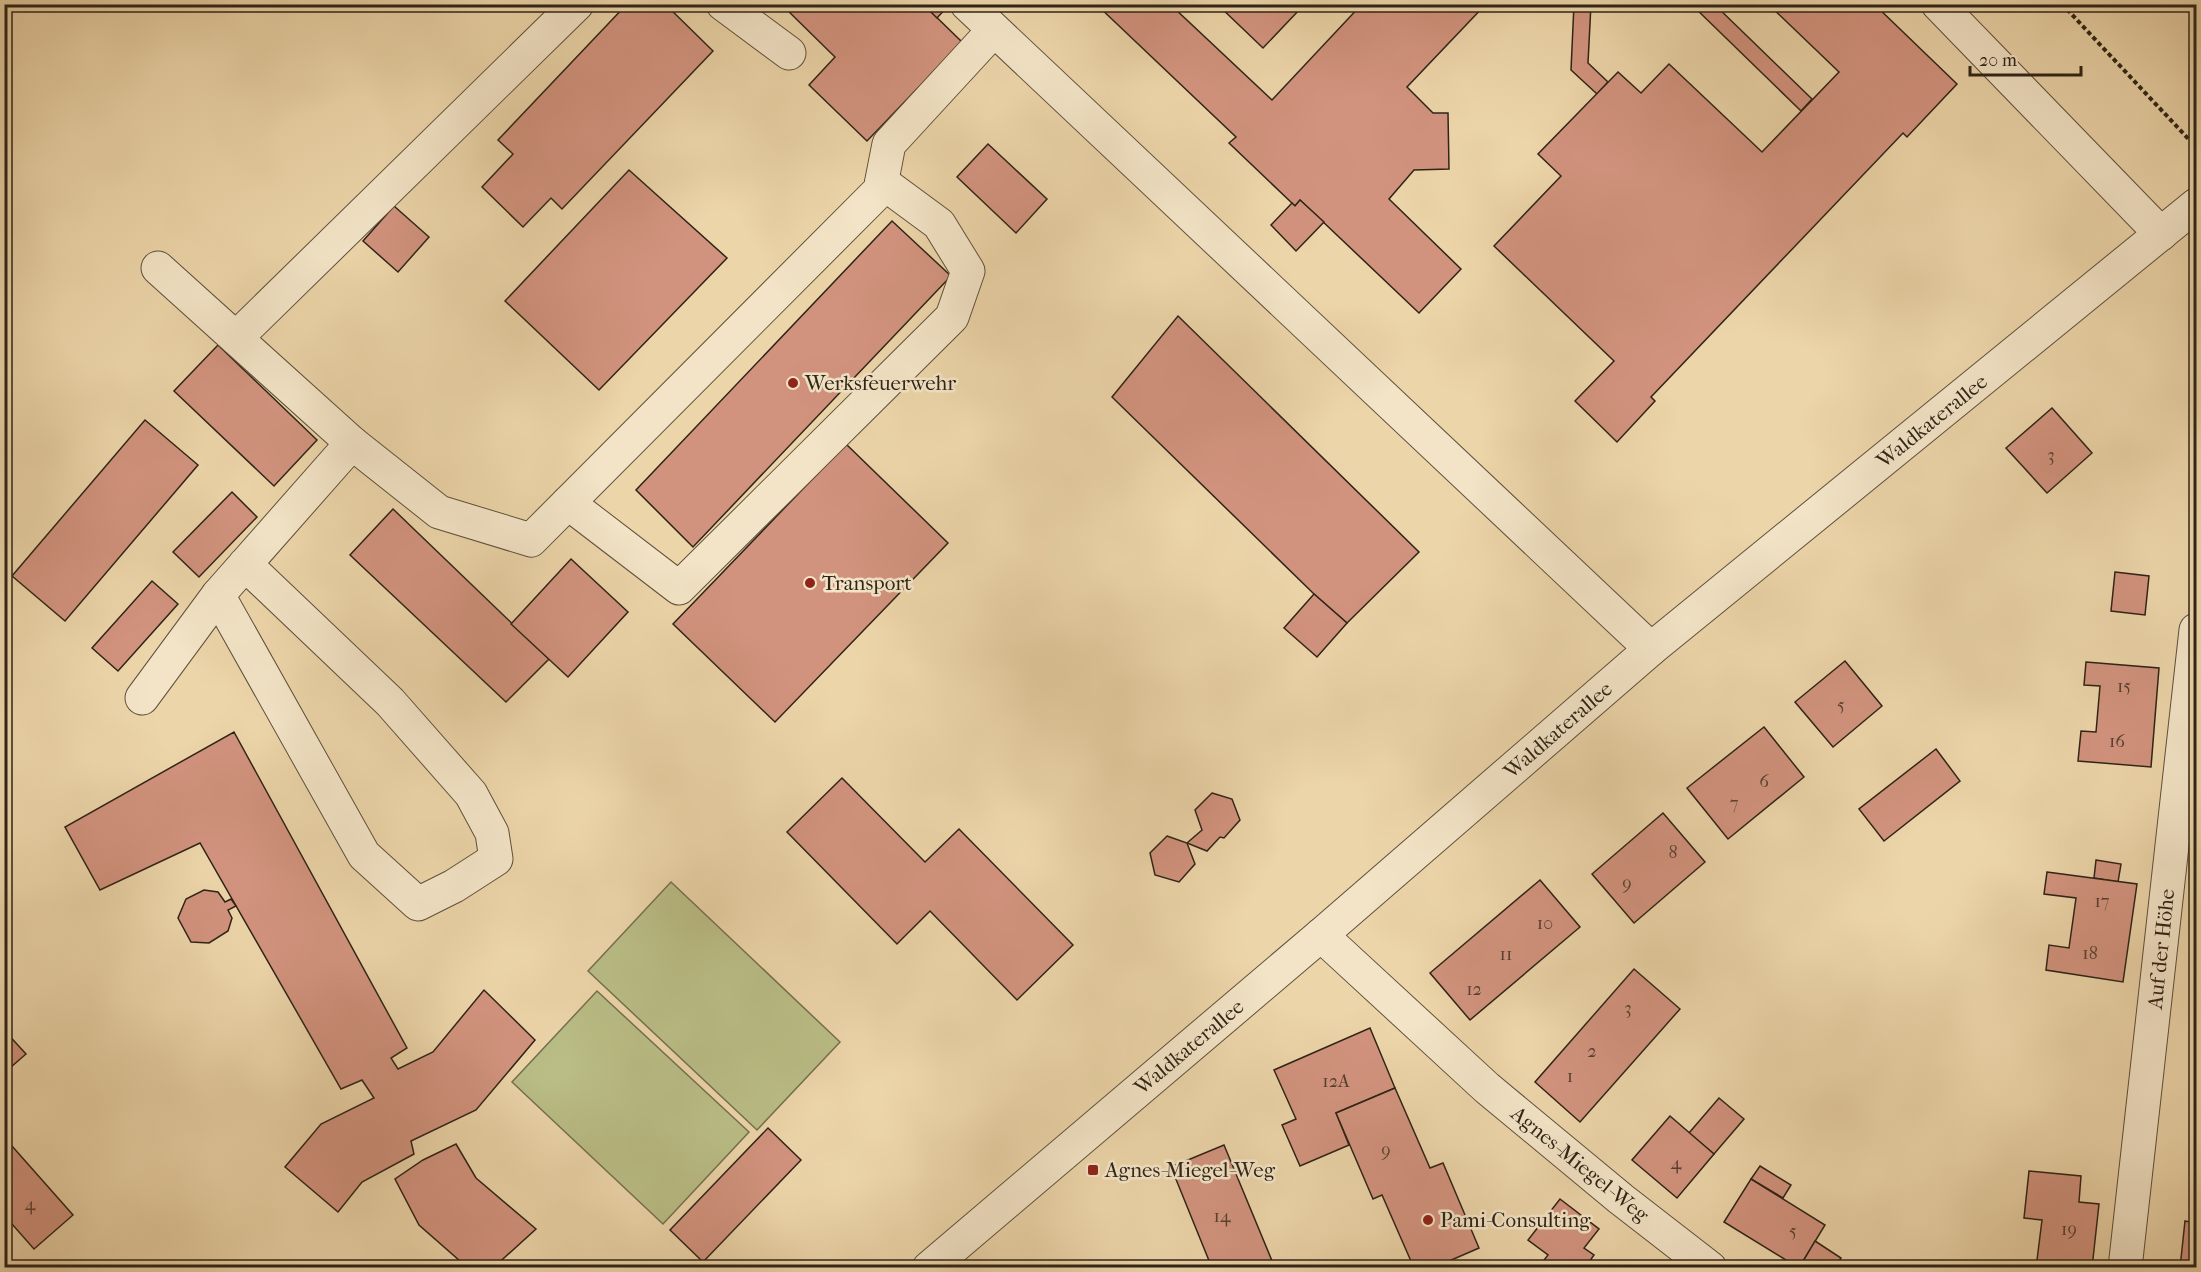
<svg xmlns="http://www.w3.org/2000/svg" width="2201" height="1272" font-family="'IM FELL French Canon',serif">
  <style>
    .green { fill: #babd86; stroke: #74704e; stroke-width: 1.5 }
    .building { fill: #d2937e; stroke: #2e2417; stroke-width: 1.5 }
    .lines { fill: none; stroke-linecap: round; stroke-linejoin: round }
    .minor-casing { stroke: #5e503c; stroke-width: 35 }
    .path { stroke: #2e2417; stroke-width: 4; stroke-dasharray: 4.5 3; stroke-linecap: butt }
    .minor { stroke: #f3e4c7; stroke-width: 33 }
    .poi-dot { fill: #8f2418; stroke: #f3e4c7; stroke-width: 2 }
    .labels { text-anchor: middle; dominant-baseline: central; stroke-width: 5; stroke-linejoin: round; paint-order: stroke }
    .number-label { font-size: 18px; fill: #574031 }
    .poi-label { font-size: 21px; fill: #2e2417; stroke: #f3e4c7; text-anchor: start }
    .street-label { font-size: 21px; fill: #2e2417; stroke: #f3e4c7 }
  </style>
  <rect width="100%" height="100%" fill="#ecd5a9"/>
  <filter id="stains"><feTurbulence type="fractalNoise" baseFrequency=".00333" numOctaves="4"/><feColorMatrix values="0 0 0 0 .2 0 0 0 0 .09 0 0 0 0 .02 0 0 0 .5 -.17"/></filter>
  <radialGradient id="worn" r=".72"><stop offset=".6" stop-color="#630" stop-opacity="0"/><stop offset="1" stop-color="#630" stop-opacity=".3"/></radialGradient>
  <g class="green">
    <polygon points="671,882 840,1042 757,1130 588,971"/>
    <polygon points="597,991 749,1132 663,1224 512,1082"/>
  </g>
  <g class="building">
    <polygon points="627,4 665,4 713,51 562,209 551,198 523,227 482,187 513,154 498,140"/>
    <polygon points="781,4 923,4 962,42 867,141 809,85 835,57"/>
    <polygon points="934,4 950,4 937,18 929,10"/>
    <polygon points="1096,4 1173,4 1172,6 1272,100 1362,4 1486,4 1407,87 1433,113 1448,113 1449,169 1414,170 1389,199 1461,269 1419,313 1300,200 1295,206 1229,143 1236,137"/>
    <polygon points="1217,4 1297,4 1301,8 1263,48"/>
    <polygon points="1574,4 1591,4 1588,63 1608,82 1597,94 1571,70"/>
    <polygon points="1691,4 1714,4 1812,99 1801,111"/>
    <polygon points="1768,4 1874,4 1957,84 1907,137 1903,133 1651,397 1655,401 1617,442 1575,401 1614,361 1494,246 1561,176 1538,154 1618,72 1641,93 1669,64 1762,152 1839,72"/>
    <polygon points="988,144 1047,199 1016,233 957,177"/>
    <polygon points="629,170 727,258 599,390 505,301"/>
    <polygon points="1300,200 1324,222 1296,251 1271,225 1292,203 1295,206"/>
    <polygon points="394,206 429,237 398,272 363,241"/>
    <polygon points="892,221 951,276 693,547 636,490"/>
    <polygon points="1178,316 1419,552 1347,623 1314,594 1112,397"/>
    <polygon points="218,345 317,440 274,486 174,391"/>
    <polygon points="2052,408 2092,453 2047,493 2006,448"/>
    <polygon points="145,420 198,465 65,621 12,576"/>
    <polygon points="846,444 948,543 775,722 673,624"/>
    <polygon points="232,492 257,517 199,577 173,552"/>
    <polygon points="393,509 549,659 506,702 350,555"/>
    <polygon points="571,559 628,612 568,677 511,624"/>
    <polygon points="2115,572 2149,576 2145,615 2111,611"/>
    <polygon points="152,581 178,604 118,671 92,648"/>
    <polygon points="1314,594 1347,623 1317,657 1284,628"/>
    <polygon points="1845,661 1882,706 1833,747 1795,702"/>
    <polygon points="2086,662 2159,668 2151,767 2078,761 2081,731 2096,732 2100,686 2084,685"/>
    <polygon points="1764,727 1804,777 1728,839 1687,788"/>
    <polygon points="234,732 407,1048 391,1058 398,1069 433,1052 484,990 535,1040 476,1110 411,1141 414,1154 362,1182 338,1212 285,1167 321,1124 374,1098 362,1080 341,1089 200,843 100,890 65,827"/>
    <polygon points="1936,749 1960,781 1884,841 1859,809"/>
    <polygon points="842,778 925,862 959,829 1073,945 1017,1000 930,911 897,944 787,832"/>
    <polygon points="1212,793 1232,799 1240,820 1224,838 1220,837 1207,851 1187,843 1202,830 1195,810"/>
    <polygon points="1663,813 1705,862 1634,923 1592,874"/>
    <polygon points="1167,836 1187,843 1195,864 1179,882 1155,875 1150,853"/>
    <polygon points="2096,860 2121,864 2118,882 2094,878"/>
    <polygon points="2047,872 2137,884 2123,982 2046,970 2049,945 2069,948 2076,898 2044,894"/>
    <polygon points="1540,880 1580,927 1470,1020 1430,973"/>
    <polygon points="204,890 218,892 225,902 231,899 236,906 228,910 232,918 228,931 209,943 191,942 178,918 186,899"/>
    <polygon points="1634,969 1680,1009 1580,1122 1535,1082"/>
    <polygon points="1370,1028 1395,1088 1336,1113 1349,1145 1300,1166 1282,1125 1296,1119 1274,1070"/>
    <polygon points="4,1030 26,1054 4,1073"/>
    <polygon points="1395,1088 1430,1168 1443,1163 1479,1248 1433,1268 1414,1268 1382,1195 1373,1199 1336,1113"/>
    <polygon points="1719,1098 1744,1119 1714,1154 1689,1133"/>
    <polygon points="1670,1116 1714,1154 1677,1198 1632,1160"/>
    <polygon points="768,1128 801,1160 703,1262 670,1230"/>
    <polygon points="4,1137 73,1215 34,1249 4,1215"/>
    <polygon points="456,1144 476,1178 536,1229 493,1268 468,1268 419,1225 395,1179 423,1160"/>
    <polygon points="1224,1145 1275,1268 1212,1268 1171,1167"/>
    <polygon points="1760,1166 1791,1185 1783,1198 1751,1179"/>
    <polygon points="2029,1171 2081,1176 2079,1202 2099,1204 2092,1268 2036,1268 2042,1220 2024,1218"/>
    <polygon points="1751,1179 1825,1225 1799,1268 1724,1222"/>
    <polygon points="1560,1199 1599,1229 1584,1248 1594,1255 1585,1268 1538,1268 1548,1255 1528,1240"/>
    <polygon points="2185,1221 2196,1223 2196,1268 2180,1268"/>
    <polygon points="1815,1241 1841,1258 1835,1268 1799,1268"/>
  </g>
  <g class="lines">
    <defs>
      <g id="minor">
        <polyline points="723,4 789,53"/>
        <polyline points="967,4 1651,649"/>
        <polyline points="1938,4 2161,234"/>
        <polyline points="158,268 352,443"/>
        <polyline points="236,338 577,4"/>
        <polyline points="568,503 679,588 952,317 968,271 939,224 882,182"/>
        <polyline points="245,564 390,702 471,794 492,833 496,859 454,886 418,904 364,855 218,595 352,443 439,512 531,540 880,190 889,144 993,31"/>
        <polyline points="142,698 218,595"/>
        <polyline points="1321,935 1487,1088 1621,1199 1710,1268"/>
        <polyline points="929,1268 1321,935 1651,649 2196,205"/>
        <polyline points="2125,1268 2196,630"/>
      </g>
    </defs>
    <use href="#minor" class="minor-casing"/>
    <polyline class="path" points="2062,4 2196,147"/>
    <use href="#minor" class="minor"/>
  </g>
  <g class="poi-dot">
    <circle cx="793" cy="383" r="6"/>
    <circle cx="810" cy="583" r="6"/>
    <rect x="1087" y="1164" width="12" height="12" rx="3"/>
    <circle cx="1428" cy="1220" r="6"/>
  </g>
  <g class="labels">
    <g class="number-label">
      <text x="2051" y="455">3</text>
      <text x="2124" y="686">15</text>
      <text x="1841" y="705">5</text>
      <text x="2117" y="741">16</text>
      <text x="1764" y="781">6</text>
      <text x="1734" y="803">7</text>
      <text x="1673" y="852">8</text>
      <text x="1627" y="883">9</text>
      <text x="2102" y="901">17</text>
      <text x="1545" y="923">10</text>
      <text x="2090" y="953">18</text>
      <text x="1506" y="954">11</text>
      <text x="1474" y="989">12</text>
      <text x="1628" y="1008">3</text>
      <text x="1592" y="1051">2</text>
      <text x="1570" y="1076">1</text>
      <text x="1336" y="1081">12A</text>
      <text x="1386" y="1150">9</text>
      <text x="1676" y="1163">4</text>
      <text x="30" y="1204">4</text>
      <text x="1222" y="1216">14</text>
      <text x="2069" y="1229">19</text>
      <text x="1793" y="1231">5</text>
    </g>
    <g class="poi-label">
      <text x="805" y="383">Werksfeuerwehr</text>
      <text x="822" y="583">Transport</text>
      <text x="1105" y="1170">Agnes-Miegel-Weg</text>
      <text x="1440" y="1220">Pami-Consulting</text>
    </g>
    <g class="street-label">
      <text transform="translate(1932 421) rotate(-39)">Waldkaterallee</text>
      <text transform="translate(1558 730) rotate(-41)">Waldkaterallee</text>
      <text transform="translate(2161 949) rotate(-84)">Auf der Höhe</text>
      <text transform="translate(1189 1047) rotate(-40)">Waldkaterallee</text>
      <text transform="translate(1580 1164) rotate(39)">Agnes-Miegel-Weg</text>
    </g>
  </g>
  <rect width="2201" height="1272" fill="none" stroke="#ecd5a9" stroke-width="24"/>
  <rect x="6" y="6" width="2189" height="1260" fill="none" stroke="#2e2417" stroke-width="3"/>
  <rect x="12" y="12" width="2177" height="1248" fill="none" stroke="#2e2417" stroke-width="1.5"/>
  <path d="M1970 66v9h111v-9" fill="none" stroke="#2e2417" stroke-width="3"/>
  <text x="1979" y="66" font-size="18" fill="#2e2417" stroke="#f3e4c7" stroke-width="4.5" paint-order="stroke">20 m</text>
  <rect width="100%" height="100%" filter="url(#stains)"/>
  <rect width="100%" height="100%" fill="url(#worn)"/>
</svg>
